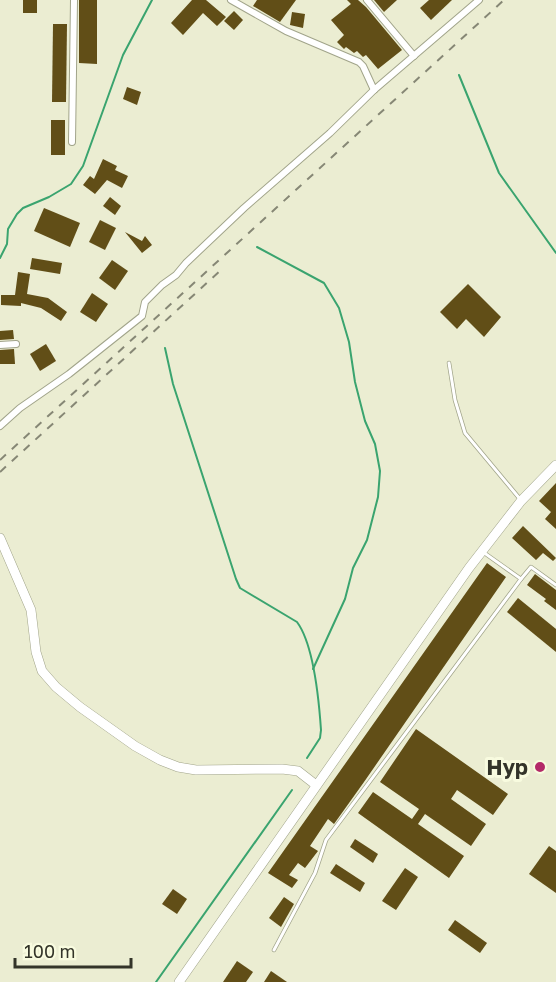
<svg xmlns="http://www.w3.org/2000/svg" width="556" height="982" font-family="'Golos Text',sans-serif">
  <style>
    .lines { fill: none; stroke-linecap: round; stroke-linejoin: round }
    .stream { stroke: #3aa46f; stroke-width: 2 }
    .building { fill: #614e17 }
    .lane-casing { stroke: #a1a48a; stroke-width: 4.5 }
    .street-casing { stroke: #a1a48a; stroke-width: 8 }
    .secondary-casing { stroke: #a1a48a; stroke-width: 10 }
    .lane { stroke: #fff; stroke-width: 3 }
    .street { stroke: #fff; stroke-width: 6 }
    .secondary { stroke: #fff; stroke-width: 9 }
    .rail { stroke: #868775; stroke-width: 2; stroke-dasharray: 8 8; stroke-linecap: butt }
    .poi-dot { fill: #b32969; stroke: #f8fbdf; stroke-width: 2 }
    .labels { text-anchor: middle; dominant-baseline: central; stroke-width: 6; stroke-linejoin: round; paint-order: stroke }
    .poi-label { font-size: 21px; font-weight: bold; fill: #333429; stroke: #f8fbdf; text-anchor: end }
  </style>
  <rect width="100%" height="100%" fill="#ebedd2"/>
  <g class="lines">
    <g class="stream">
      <polyline points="459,75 499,173 556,253"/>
      <polyline points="257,247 324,283 339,308 349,342 355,382 365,421 375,444 380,471 378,497 367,540 353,568 345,599 313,669"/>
      <polyline points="0,258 7,244 8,229 17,214 23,208 49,197 71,184 83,166 123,55 152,0"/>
      <path d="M165 348 173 384 236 579 240 588 297 622C314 645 319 701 321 730L320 738 307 758"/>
      <polyline points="156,982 292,790"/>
    </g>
  </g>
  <g class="building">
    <rect x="23" y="0" width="14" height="13"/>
    <polygon points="79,0 97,0 97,64 79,63"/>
    <polygon points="192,0 206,0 226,17 217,26 203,13 183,35 171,23"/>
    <polygon points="257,0 296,0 280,22 253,6"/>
    <polygon points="347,0 358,0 366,7 402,50 378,69 366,55 363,57 357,51 354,53 346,47 344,49 337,42 344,35 331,20 351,4"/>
    <polygon points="374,0 397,0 384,12"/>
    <polygon points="429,0 452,0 431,20 420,8"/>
    <polygon points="234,11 243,20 234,30 224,21"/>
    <polygon points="292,12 305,14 303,28 290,25"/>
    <polygon points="53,24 67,24 66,102 52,102"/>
    <polygon points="127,87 141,92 137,105 123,99"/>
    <rect x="51" y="120" width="14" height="35"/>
    <polygon points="103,159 117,166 115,170 128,176 122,188 107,180 95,194 83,185 90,176 94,179"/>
    <polygon points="110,197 121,206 115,215 103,206"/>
    <polygon points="44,208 80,223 70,247 34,231"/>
    <polygon points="100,220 116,228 105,250 89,242"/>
    <polygon points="125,232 142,241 145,236 152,245 142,253"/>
    <polygon points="32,258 62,263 60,274 30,269"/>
    <polygon points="112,260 128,271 115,290 99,278"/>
    <polygon points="18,272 30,274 27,294 48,298 67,312 61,321 41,308 21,303 21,306 1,305 1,295 15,295"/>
    <polygon points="468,284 501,317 484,337 466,319 457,329 440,312"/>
    <polygon points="92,293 108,304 96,322 80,312"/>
    <polygon points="13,330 14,339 0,340 0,331"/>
    <polygon points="46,344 56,361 40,371 30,354"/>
    <polygon points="14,349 15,364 0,364 0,350"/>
    <polygon points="556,483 556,529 545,519 551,512 539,501"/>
    <polygon points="523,526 556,558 553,561 543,553 536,560 512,538"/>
    <polygon points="487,563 506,577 364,782 334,824 328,819 310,846 318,851 305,868 298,863 289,875 298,880 292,888 268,873"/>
    <polygon points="535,574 556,590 556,610 544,601 546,599 527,585"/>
    <polygon points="518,598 556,629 556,652 507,612"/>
    <polygon points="416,729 508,794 493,815 457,790 451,799 486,824 471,846 425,814 418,824 464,856 449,878 358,813 373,792 412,819 419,809 380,782"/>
    <polygon points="355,839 378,854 373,863 350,847"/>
    <polygon points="549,846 556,851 556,893 529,874"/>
    <polygon points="336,864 365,883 360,892 330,873"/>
    <polygon points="405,868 418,877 396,910 382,901"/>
    <polygon points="173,889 187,899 177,914 162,904"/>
    <polygon points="284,897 294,904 281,927 269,918"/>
    <polygon points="455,920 487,943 480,953 448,930"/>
    <polygon points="237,961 253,972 246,982 223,982"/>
    <polygon points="271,971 287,982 264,982"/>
  </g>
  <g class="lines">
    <defs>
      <g id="lane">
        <polyline points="449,363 455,400 465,433 520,499"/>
        <polyline points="483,552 521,579"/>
        <polyline points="274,950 315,873 326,840 521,579 531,567 556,585"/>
      </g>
      <g id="street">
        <polyline points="231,0 286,31 359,62 363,66 374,90"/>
        <polyline points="367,0 414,56"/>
        <polyline points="72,142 74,0"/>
        <polyline points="0,345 16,344"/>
        <polyline points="0,426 20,408 69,374 142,316 145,302 162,285 176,275 186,263 244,208 330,133 374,90 479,0"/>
      </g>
      <g id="secondary">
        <polyline points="0,538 31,610 36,652 42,671 56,687 80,707 135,746 160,760 178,767 196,770 282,769 298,771 316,785"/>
        <polyline points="179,982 469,568 521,501 556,465"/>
      </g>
    </defs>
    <use href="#lane" class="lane-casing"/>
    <use href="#street" class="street-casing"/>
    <use href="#secondary" class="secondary-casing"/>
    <use href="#lane" class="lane"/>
    <use href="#street" class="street"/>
    <use href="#secondary" class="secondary"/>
    <g class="rail">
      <polyline points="0,460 504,0"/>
      <polyline points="0,472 221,270"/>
    </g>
  </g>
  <circle class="poi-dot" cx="540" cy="767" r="6"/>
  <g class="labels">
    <g class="poi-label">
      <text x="528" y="767">Нур</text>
    </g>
  </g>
  <path d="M15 958v9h116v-9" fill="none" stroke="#333429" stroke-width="3"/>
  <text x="24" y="958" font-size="18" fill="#333429" stroke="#f8fbdf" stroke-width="4.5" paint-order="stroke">100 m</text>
</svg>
